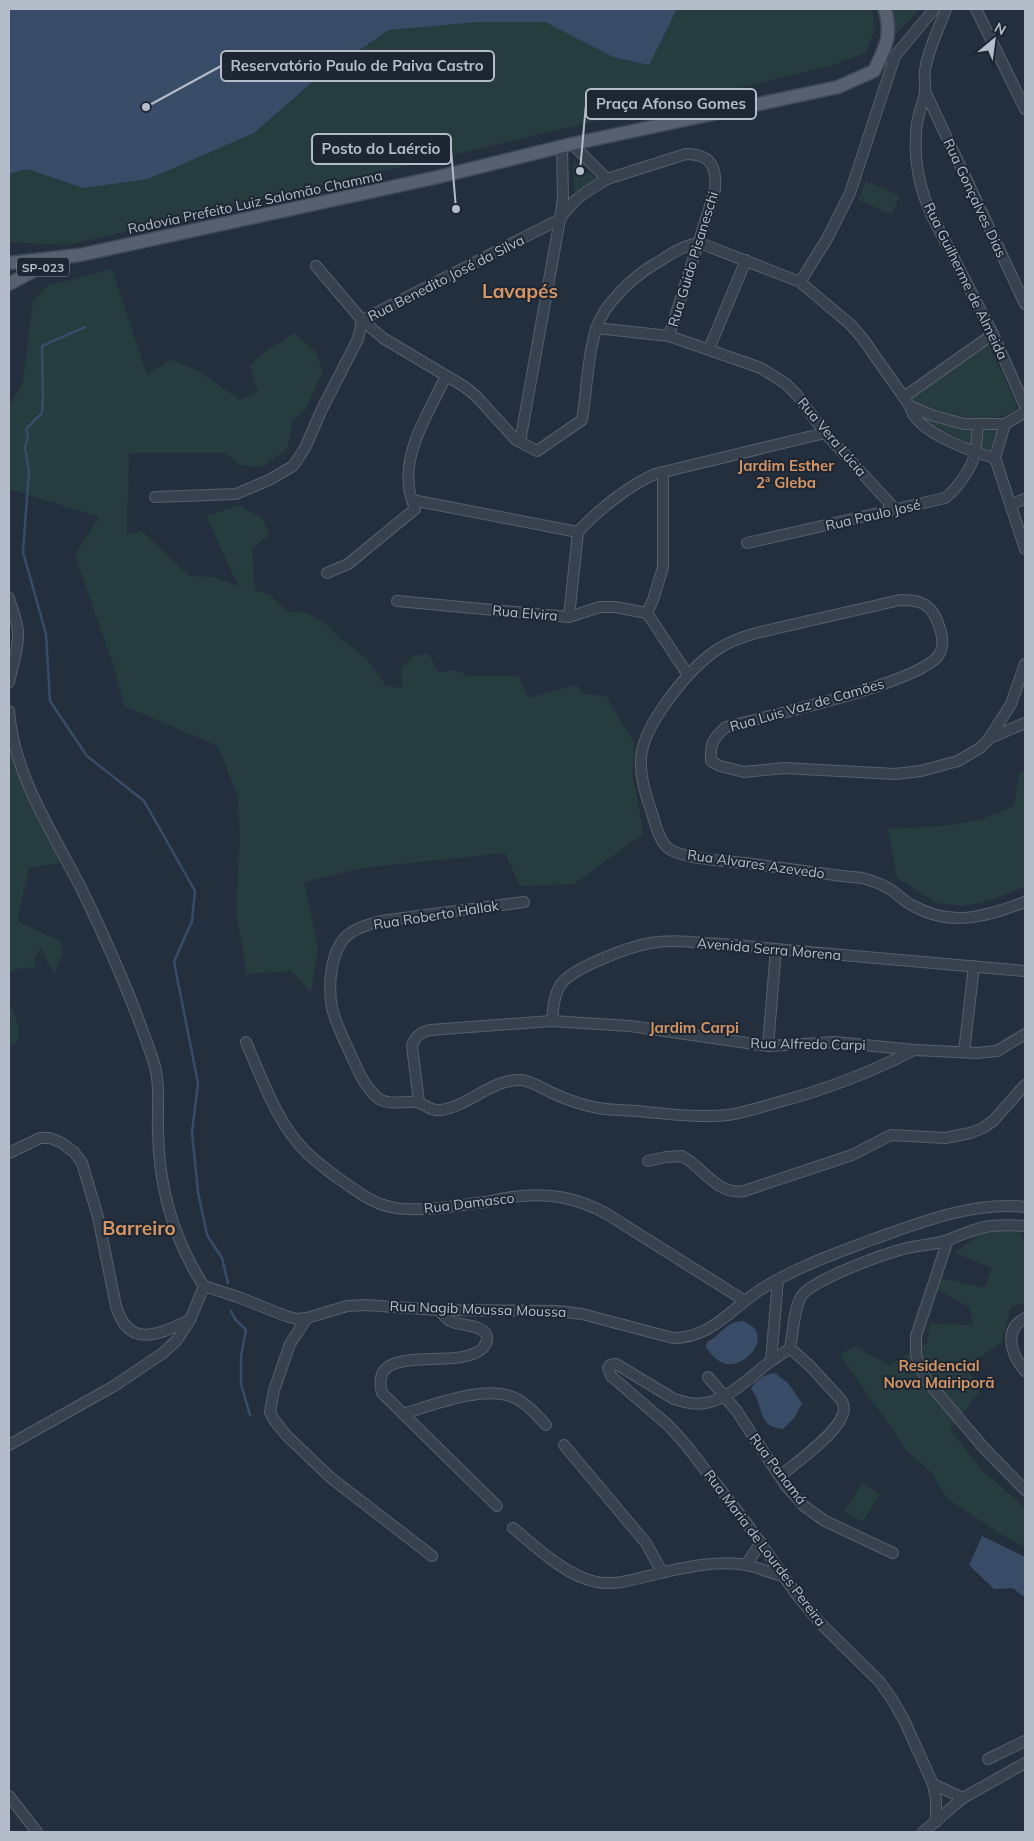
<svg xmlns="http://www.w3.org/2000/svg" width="1034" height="1841" font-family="Mulish,sans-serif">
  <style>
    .green { fill: #263c3f }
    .water { fill: #394c67 }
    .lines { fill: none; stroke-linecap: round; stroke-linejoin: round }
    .stream { stroke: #394c67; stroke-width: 2.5 }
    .minor-casing { stroke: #565f6c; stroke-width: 12 }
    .major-casing { stroke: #414a57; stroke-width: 15 }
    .minor { stroke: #38414e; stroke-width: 10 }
    .major { stroke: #56606e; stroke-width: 12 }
    .labels { text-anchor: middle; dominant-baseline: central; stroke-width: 4; stroke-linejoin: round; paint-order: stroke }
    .shield { fill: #1d2633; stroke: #878f9c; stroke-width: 1 }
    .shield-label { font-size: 12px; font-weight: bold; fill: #b4bcc9 }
    .street-label { font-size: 14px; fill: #b4bcc9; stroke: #1d2633 }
    .neighbourhood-label { font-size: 15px; font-weight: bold; fill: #d59563; stroke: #1d2633 }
    .district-label { font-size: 19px; font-weight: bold; fill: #d59563; stroke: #1d2633 }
    .leader { fill: none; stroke: #b4bcc9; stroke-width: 2 }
    .callout-dot { fill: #b4bcc9; stroke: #1d2633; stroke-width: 2 }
    .callout { fill: #1d2633; stroke: #b4bcc9; stroke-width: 2 }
    .callout-label { font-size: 15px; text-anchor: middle; font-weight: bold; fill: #b4bcc9 }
  </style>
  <rect width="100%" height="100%" fill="#242f3e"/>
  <g class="green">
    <path d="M677 9H871C877 25 872 38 865 53L831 66 68 245 9 242V174L27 169 83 188 254 133 315 81 389 30 479 22H545L613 57 649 64Z"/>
    <polygon points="891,9 920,9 892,38 894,26"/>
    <polygon points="573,162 600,180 574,192"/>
    <polygon points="866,181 900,196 891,214 858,200"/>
    <polygon points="112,269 147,375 171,359 202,373 240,400 258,392 250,365 263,353 294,333 315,351 323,371 305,411 292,420 288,448 262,467 240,465 225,453 129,453 127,535 141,530 189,576 214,577 238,586 206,516 240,505 263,519 269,536 252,548 255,590 269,594 288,612 307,613 326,624 342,640 367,659 386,686 402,688 401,668 412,657 428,653 439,672 455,670 470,676 518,676 528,698 577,685 583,694 606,696 634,743 632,776 637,795 643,834 574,884 520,886 505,853 363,868 304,882 318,947 311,993 291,971 247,974 236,910 240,835 238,797 218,746 124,706 117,676 75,555 99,517 9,489 9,407 23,381 33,301 47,286"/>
    <path d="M987 343 989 345 1017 405C1010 426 957 417 941 412 932 410 924 406 915 404L913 398 915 392Z"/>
    <polygon points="919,412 974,428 971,437 973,446 921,418"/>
    <polygon points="1003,425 992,453 982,449 979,445 983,427"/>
    <polygon points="9,748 27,791 66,862 29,868 17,921 60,941 63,953 54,975 41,948 34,958 36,967 17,969 9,974"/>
    <path d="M1025 772V887L988 901 965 906 937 903 897 878 888 829C935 826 970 828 1014 806L1019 773Z"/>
    <polygon points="9,1000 18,1025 18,1041 9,1047"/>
    <polygon points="1000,1228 1019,1231 1025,1244 1025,1303 1011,1307 1001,1343 964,1368 983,1387 950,1430 982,1470 1025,1508 1025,1547 1007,1538 948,1499 931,1472 907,1451 840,1354 856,1347 889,1365 927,1343 930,1324 973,1325 969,1307 938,1290 942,1278 984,1288 992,1268 955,1253 983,1232"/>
    <polygon points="862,1483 880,1494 863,1522 845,1511"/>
  </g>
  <g class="water">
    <polygon points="9,9 677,9 649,65 613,57 545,22 479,22 389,30 314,81 254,133 148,179 83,188 27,169 9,174"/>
    <path d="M743 1321C746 1323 751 1325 753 1327 768 1342 744 1367 727 1364 718 1363 711 1354 706 1347L707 1342C722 1335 724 1322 743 1321Z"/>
    <path d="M775 1373 787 1382 802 1403 795 1417 783 1429C756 1427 765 1406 751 1389 756 1379 764 1375 775 1373Z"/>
    <polygon points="982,1536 1025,1557 1025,1598 1013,1588 994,1589 969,1565"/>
  </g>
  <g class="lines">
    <g class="stream">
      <polyline points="85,327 42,346 43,397 42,413 26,429 28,437 25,447 29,471 23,552 46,634 50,701 87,756 144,801 195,891 192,921 174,962 198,1083 192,1132 198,1192 207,1235 222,1258 228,1283"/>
      <polyline points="231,1311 235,1319 246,1330 241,1356 241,1384 250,1415"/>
    </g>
    <defs>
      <g id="minor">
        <path d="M946 9C939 29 928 49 925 70 924 78 926 85 925 93 923 103 919 112 917 123 913 155 918 186 932 216L993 334 1025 406"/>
        <polyline points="976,9 1025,109"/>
        <polyline points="891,59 895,56 934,9"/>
        <polyline points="925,91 1025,304"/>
        <path d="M572 144 607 179 686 154C711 154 717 167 715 190L669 336"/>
        <path d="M316 266 362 320 383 338 465 387 476 396 516 440 537 451 582 420C587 390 587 358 596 329 604 303 635 275 658 262 671 254 684 245 700 243L800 282 851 325 863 339 910 406 934 416 964 424H1005L1025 412"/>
        <polyline points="800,282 827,239 850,193 895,56"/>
        <polyline points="596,328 669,336 761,368 785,383 797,395 825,433 895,509"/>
        <polyline points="709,349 746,260"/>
        <polyline points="904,397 993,334"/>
        <path d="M910 406C915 432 972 452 995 458"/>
        <polyline points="520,442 560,219 563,198 562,147"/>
        <polyline points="995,458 1025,549"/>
        <polyline points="995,458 1005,424"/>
        <polyline points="663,472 663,567 653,600 647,613 688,675"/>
        <path d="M155 497 236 494 269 480 293 466 305 448 322 409 358 339 362 320 560 219C574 198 586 192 607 179"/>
        <polyline points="412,500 578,532"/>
        <polyline points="1011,504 1025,499"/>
        <path d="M578 532C597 511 628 486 655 474L825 433"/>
        <path d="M747 543 945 498C957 489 973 467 975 452 977 443 977 433 978 424"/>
        <path d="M327 573 348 564 415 509C413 502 409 494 409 486 404 448 431 409 446 376"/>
        <path d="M9 598C12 609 17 620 18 632 19 649 12 666 9 682"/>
        <polyline points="397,601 569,617 600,607 615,607 647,613"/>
        <polyline points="569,617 578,532"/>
        <path d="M9 711C14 777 54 834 83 892 109 946 134 1003 153 1060 161 1083 157 1108 158 1132 159 1187 173 1239 204 1286"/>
        <path d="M1025 723 990 738 980 748 958 761 921 771 895 774 784 768 744 772 720 766 711 761C710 744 713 738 726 727 767 716 916 684 938 656 947 644 940 627 935 616 927 601 915 600 900 600L760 632C744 636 729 641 715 651 688 670 643 725 641 758 640 775 645 794 651 810 655 822 658 839 668 848 681 859 727 861 745 863 784 868 823 874 862 878 874 881 885 885 894 892 900 896 904 901 910 904 950 928 984 917 1025 902"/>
        <polyline points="990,737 1011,704 1025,664"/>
        <path d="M524 902 381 921C370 924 358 927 349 934 330 949 328 986 332 1008 336 1024 344 1040 351 1055 357 1069 367 1092 381 1100 391 1105 405 1101 416 1102 425 1103 430 1112 441 1110 469 1106 492 1079 521 1080 531 1081 540 1087 550 1092 565 1099 581 1105 598 1108 610 1110 624 1110 637 1111 668 1114 703 1119 734 1114 749 1111 764 1106 779 1102 827 1089 870 1073 914 1050"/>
        <path d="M552 1021C553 1008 554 995 561 984 574 967 629 947 650 943 667 940 686 941 703 943 731 944 759 947 786 950 866 957 946 964 1025 971"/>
        <path d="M246 1042C262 1079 277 1123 306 1152 319 1164 333 1175 348 1185 361 1194 375 1204 391 1207 415 1213 454 1206 478 1203 490 1202 501 1198 512 1197 547 1192 576 1197 607 1214L745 1301"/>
        <polyline points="768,1046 776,949"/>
        <polyline points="964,1052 974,966"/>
        <path d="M419 1102 412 1046C415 1036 420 1033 430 1030L552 1021 630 1026 768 1046 835 1042 914 1050 977 1053 997 1051 1025 1034"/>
        <path d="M9 1153 40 1138H50L62 1143 74 1152 82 1163 98 1217 116 1306C129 1350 159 1334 190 1320"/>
        <path d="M648 1161 666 1157 682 1156C702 1166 717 1196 744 1191L852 1155 891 1135 945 1138 970 1133 983 1128 993 1121 1025 1085"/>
        <polyline points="948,1240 916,1336 916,1355 922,1371 928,1382 984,1448 1025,1490"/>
        <path d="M204 1286 238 1297 286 1316 297 1319 307 1318 347 1306 365 1305 439 1310 557 1311 582 1314 673 1338C711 1338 731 1309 760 1290 794 1268 834 1254 871 1240 919 1223 973 1201 1025 1207"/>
        <path d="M439 1310C443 1314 446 1319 450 1321 460 1326 480 1324 486 1334 489 1339 486 1344 483 1348 457 1373 368 1339 382 1393L497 1506"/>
        <polyline points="307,1318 290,1344 274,1390 270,1412 274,1420 287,1436 331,1478 432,1556"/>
        <path d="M1025 1318C1002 1330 1012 1356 1025 1371"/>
        <polyline points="771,1361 778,1280"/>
        <polyline points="708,1377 736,1410 786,1486 804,1506 825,1521 893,1553"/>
        <path d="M403 1414C433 1405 487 1383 517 1399 528 1404 537 1416 546 1425"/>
        <polyline points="9,1445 114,1386 163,1353 177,1340 190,1320 204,1286"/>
        <polyline points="564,1445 646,1543 662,1572"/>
        <path d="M780 1476C795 1464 836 1434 842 1416 845 1411 844 1407 842 1401L810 1366 790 1348"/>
        <path d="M513 1528C537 1548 565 1575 596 1582 618 1586 638 1578 660 1573 687 1567 718 1560 747 1565 759 1568 771 1573 783 1576"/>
        <polyline points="746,1565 761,1542"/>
        <polyline points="988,1759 1025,1741"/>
        <polyline points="933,1784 963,1798"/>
        <polyline points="9,1796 37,1832"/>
        <path d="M936 1822V1800L933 1784 904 1720 892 1699 879 1681 820 1623 797 1595 745 1521 686 1445 669 1426 611 1376 608 1368 610 1365 616 1364 674 1399C684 1402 694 1405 705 1403 728 1400 752 1375 771 1361 777 1357 784 1353 790 1348 793 1335 794 1304 803 1294 818 1278 881 1255 903 1249 918 1245 934 1245 948 1240 963 1234 975 1228 991 1226 1002 1225 1014 1225 1025 1226"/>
        <polyline points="923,1832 963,1798 1025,1763"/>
      </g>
      <g id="major">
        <path d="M9 263 80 255 438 177 572 144 838 87 874 71C886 46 892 37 885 9"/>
        <polyline points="9,284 35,270 56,264"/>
      </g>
    </defs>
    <use href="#minor" class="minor-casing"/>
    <use href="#major" class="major-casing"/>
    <use href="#minor" class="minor"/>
    <use href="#major" class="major"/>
  </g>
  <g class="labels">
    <rect class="shield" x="17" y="257.5" width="52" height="19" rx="4"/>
    <g class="shield-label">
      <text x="43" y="267">SP-023</text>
    </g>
    <g class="street-label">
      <text transform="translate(975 198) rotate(65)">Rua Gonçalves Dias</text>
      <text transform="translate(255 202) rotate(-12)">Rodovia Prefeito Luiz Salomão Chamma</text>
      <text transform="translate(693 259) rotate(-73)">Rua Guido Pisaneschi</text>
      <text transform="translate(446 278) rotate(-27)">Rua Benedito José da Silva</text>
      <text transform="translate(966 281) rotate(64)">Rua Guilherme de Almeida</text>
      <text transform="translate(832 437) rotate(50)">Rua Vera Lúcia</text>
      <text transform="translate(873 515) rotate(-13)">Rua Paulo José</text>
      <text transform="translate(525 613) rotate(5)">Rua Elvira</text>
      <text transform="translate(807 705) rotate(-16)">Rua Luis Vaz de Camões</text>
      <text transform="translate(756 864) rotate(8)">Rua Alvares Azevedo</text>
      <text transform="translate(436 915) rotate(-9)">Rua Roberto Hallak</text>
      <text transform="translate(769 949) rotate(5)">Avenida Serra Morena</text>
      <text transform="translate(808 1044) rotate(1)">Rua Alfredo Carpi</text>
      <text transform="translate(469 1203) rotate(-7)">Rua Damasco</text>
      <text transform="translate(478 1309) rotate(2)">Rua Nagib Moussa Moussa</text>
      <text transform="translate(778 1469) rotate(53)">Rua Panamá</text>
      <text transform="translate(765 1548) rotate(53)">Rua Maria de Lourdes Pereira</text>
    </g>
    <g class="neighbourhood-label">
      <text x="786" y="465">Jardim Esther<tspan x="786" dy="17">2ª Gleba</tspan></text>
      <text x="694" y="1027">Jardim Carpi</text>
      <text x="939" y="1365">Residencial<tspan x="939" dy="17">Nova Mairiporã</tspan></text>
    </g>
    <g class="district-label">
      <text x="520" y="291">Lavapés</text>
      <text x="139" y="1228">Barreiro</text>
    </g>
  </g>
  <path class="leader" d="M146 107L221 66M580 171L586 104M456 209L451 149"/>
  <g class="callout-dot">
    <circle cx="146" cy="107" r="5"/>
    <circle cx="580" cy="171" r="5"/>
    <circle cx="456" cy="209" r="5"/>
  </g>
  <g class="callout">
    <rect x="221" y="51" width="273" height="30" rx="5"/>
    <rect x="586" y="89" width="170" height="30" rx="5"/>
    <rect x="312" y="134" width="139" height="30" rx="5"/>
  </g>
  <g class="callout-label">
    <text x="357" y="71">Reservatório Paulo de Paiva Castro</text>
    <text x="671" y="109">Praça Afonso Gomes</text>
    <text x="381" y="154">Posto do Laércio</text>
  </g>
  <rect width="1034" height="1841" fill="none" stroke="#b4bcc9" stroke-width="20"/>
  <g transform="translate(994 40) rotate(29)" stroke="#1d2633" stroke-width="4" paint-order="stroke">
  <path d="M0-4L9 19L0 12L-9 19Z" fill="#b4bcc9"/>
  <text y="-8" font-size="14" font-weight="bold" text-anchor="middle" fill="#b4bcc9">N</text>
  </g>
</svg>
